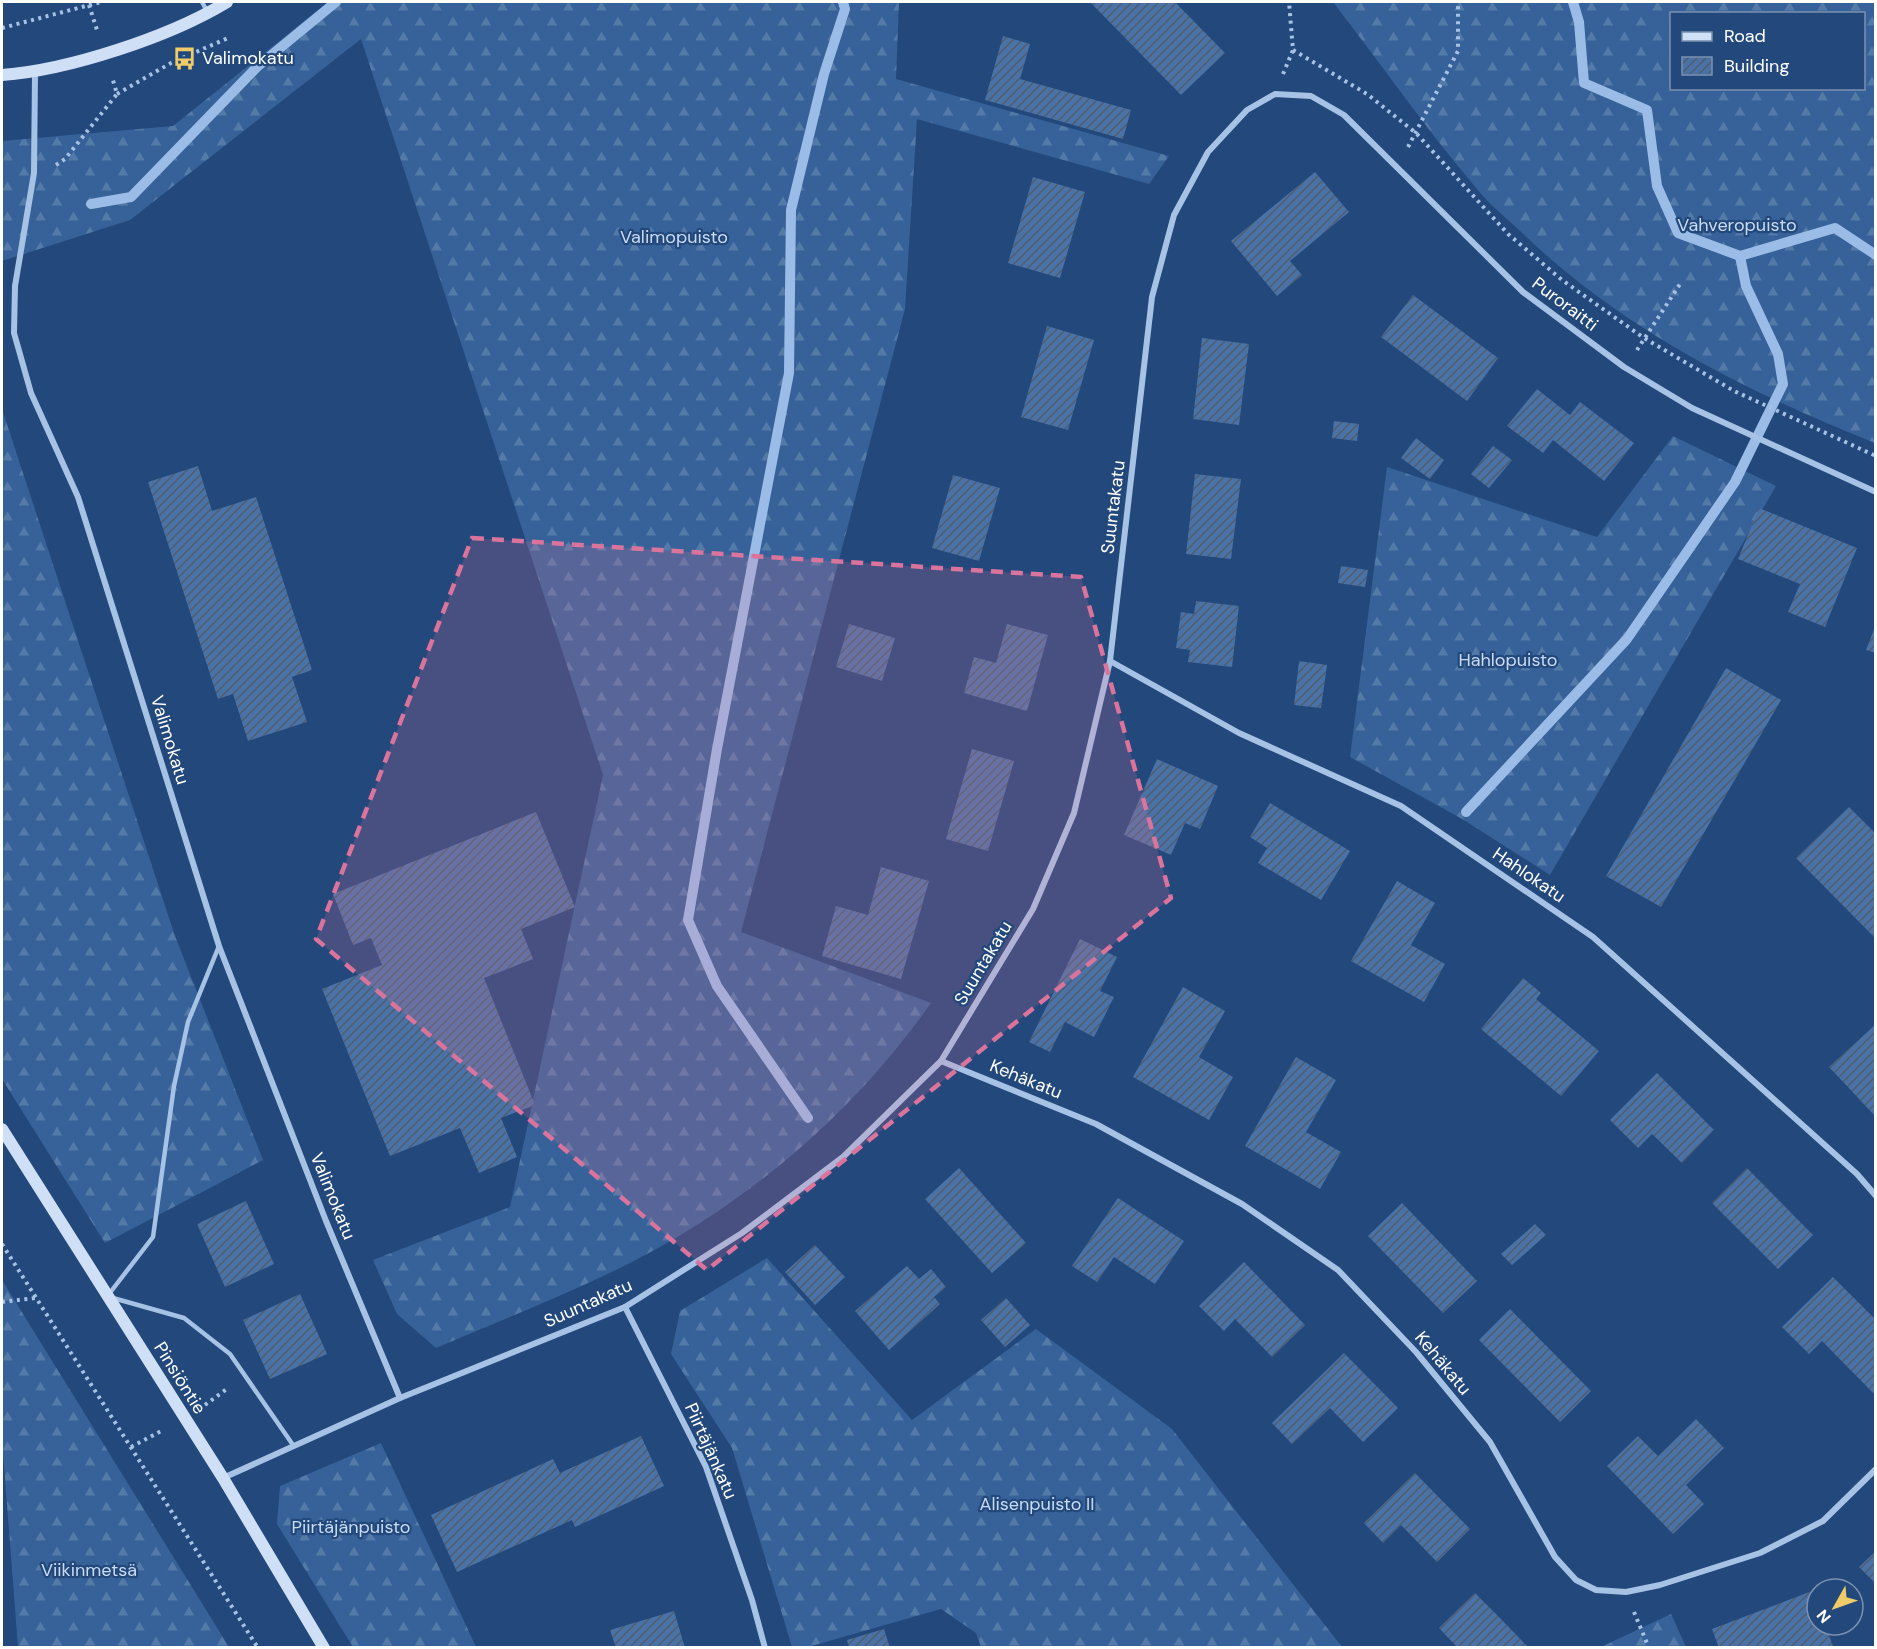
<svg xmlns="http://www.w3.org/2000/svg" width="1877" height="1649" font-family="'DM Sans',sans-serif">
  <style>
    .forest { fill: url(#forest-firs); fill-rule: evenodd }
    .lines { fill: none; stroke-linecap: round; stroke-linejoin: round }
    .stream { stroke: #9abce6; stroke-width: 10 }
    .building { fill: url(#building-hatch) }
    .path { stroke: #a6c2e5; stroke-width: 4; stroke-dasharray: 3 4.5; stroke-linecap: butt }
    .lane { stroke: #a6c2e5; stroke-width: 4.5 }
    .street { stroke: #a6c2e5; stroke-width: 6 }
    .secondary { stroke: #cfdff5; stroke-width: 12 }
    .marked { fill: #da749d; fill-opacity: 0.2; stroke: #da749d; stroke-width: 4.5; stroke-dasharray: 12 8; stroke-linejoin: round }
    .labels { text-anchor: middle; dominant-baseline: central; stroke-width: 4.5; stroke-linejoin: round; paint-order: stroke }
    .poi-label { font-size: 18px; fill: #fff; stroke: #23487b; text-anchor: start }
    .park-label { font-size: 18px; fill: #c9dcf4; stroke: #23487b }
    .street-label { font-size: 18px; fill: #fff; stroke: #23487b }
  </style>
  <defs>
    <pattern id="forest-firs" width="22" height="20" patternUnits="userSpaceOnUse" patternTransform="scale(1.5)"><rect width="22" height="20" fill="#366299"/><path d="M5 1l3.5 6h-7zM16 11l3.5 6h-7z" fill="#547aa8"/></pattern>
    <pattern id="building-hatch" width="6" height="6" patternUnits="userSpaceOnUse" patternTransform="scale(1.5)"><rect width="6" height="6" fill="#4b72a4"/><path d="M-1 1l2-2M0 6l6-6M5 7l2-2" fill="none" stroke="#4c5d74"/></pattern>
  </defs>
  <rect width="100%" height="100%" fill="#23487b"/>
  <g class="forest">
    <path d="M328 2H899L896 79 1169 156 1149 184 917 119 905 309 741 932 931 1003C854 1112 751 1201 632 1262 569 1294 501 1320 436 1348L397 1314 373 1260 510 1207 603 775 361 39 130 220 2 261V141L173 126Z"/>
    <path d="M1333 2H1875V443C1745 391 1621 329 1519 230 1505 217 1489 204 1477 189 1426 129 1381 64 1333 2ZM1672 14H1864V88H1672Z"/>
    <polygon points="2,409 175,936 263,1160 105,1243 2,1079"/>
    <polygon points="1673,436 1776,486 1550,875 1464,820 1350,757 1387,467 1597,537"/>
    <polygon points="767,1258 912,1420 1036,1329 1172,1429 1342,1647 981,1647 976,1633 941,1609 808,1647 792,1647 732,1448 671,1354 680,1311"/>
    <polygon points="2,1280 229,1647 18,1647 2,1440"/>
    <polygon points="381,1443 476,1647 353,1647 277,1524 280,1486"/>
    <polygon points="1671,1614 1686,1647 1601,1647"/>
  </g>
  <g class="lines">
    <g class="stream">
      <polyline points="1573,2 1579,22 1584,83 1647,110 1657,186 1678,233 1740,256 1835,228 1876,255"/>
      <polyline points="91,204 131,197 257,67 336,2"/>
      <polyline points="1466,812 1627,639 1735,482 1783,384 1778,354 1746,286 1740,256"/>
      <polyline points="808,1118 717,986 688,920 717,749 789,373 791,210 824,74 845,9 843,2"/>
    </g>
  </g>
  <g class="building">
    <polygon points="1090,2 1175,2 1225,53 1181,95"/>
    <polygon points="1003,36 1030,44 1020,79 1131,110 1123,139 985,100"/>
    <polygon points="1315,172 1349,212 1290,261 1302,275 1277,296 1231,241"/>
    <polygon points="1033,177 1085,192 1060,278 1008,263"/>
    <polygon points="1413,295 1498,358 1467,401 1381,337"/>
    <polygon points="1047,326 1094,340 1068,430 1021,417"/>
    <polygon points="1202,338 1249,344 1239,425 1193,419"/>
    <polygon points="1537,389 1570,415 1580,402 1634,443 1604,481 1553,440 1543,453 1507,426"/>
    <polygon points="1334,421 1359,424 1357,441 1332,438"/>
    <polygon points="1416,438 1444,460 1430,479 1401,458"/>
    <polygon points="1493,446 1512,460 1489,488 1471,474"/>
    <polygon points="198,466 212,511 256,497 312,670 292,677 307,722 248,741 233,694 218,699 148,482"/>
    <polygon points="1195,474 1241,479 1231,559 1186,554"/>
    <polygon points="953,475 1000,488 979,561 932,548"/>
    <polygon points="1759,508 1857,548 1825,627 1788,612 1800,584 1738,559"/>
    <polygon points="1341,566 1368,570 1365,587 1338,583"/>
    <polygon points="1196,601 1239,606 1232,667 1188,662 1190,650 1176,648 1181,612 1194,614"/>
    <polygon points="849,624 895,638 882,681 836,667"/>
    <polygon points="1007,624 1048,635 1027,711 964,693 974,657 996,663"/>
    <polygon points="1875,627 1876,627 1876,653 1866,650"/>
    <polygon points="1299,661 1327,665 1321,708 1294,705"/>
    <polygon points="1726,668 1781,700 1661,907 1606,876"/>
    <polygon points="972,749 1014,761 988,851 946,839"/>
    <polygon points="1157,759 1218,786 1200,829 1185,823 1171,855 1124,835"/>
    <polygon points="1270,803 1350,851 1321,900 1258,863 1267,848 1250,837"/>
    <polygon points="1849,807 1876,834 1876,939 1796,858"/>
    <polygon points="536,812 575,907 521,929 533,959 484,978 535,1105 501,1118 517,1157 479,1173 460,1128 390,1156 322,989 382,965 371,938 353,945 333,894"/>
    <polygon points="881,867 929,881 901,979 822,956 836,906 868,915"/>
    <polygon points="1397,881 1435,903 1411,945 1445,964 1424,1002 1351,961"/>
    <polygon points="1080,939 1117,957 1100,991 1114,997 1094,1037 1065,1022 1050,1052 1029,1042"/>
    <polygon points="1523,978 1541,993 1536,999 1599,1051 1561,1096 1481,1029"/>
    <polygon points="1183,987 1225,1011 1199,1057 1233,1077 1209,1120 1133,1077"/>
    <polygon points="1876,1024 1876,1117 1829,1067"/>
    <polygon points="1296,1057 1336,1080 1306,1132 1341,1152 1320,1189 1245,1146"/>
    <polygon points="1657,1073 1714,1130 1682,1163 1652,1134 1638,1148 1610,1120"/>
    <polygon points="959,1168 1026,1243 992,1273 925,1199"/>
    <polygon points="1747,1168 1813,1235 1778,1269 1712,1203"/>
    <polygon points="1118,1198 1184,1241 1155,1284 1114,1257 1097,1282 1072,1266"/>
    <polygon points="246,1201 274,1264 225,1287 197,1224"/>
    <polygon points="1402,1203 1477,1281 1443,1313 1368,1236"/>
    <polygon points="1535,1224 1546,1235 1512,1265 1501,1254"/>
    <polygon points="815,1245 845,1277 815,1305 785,1272"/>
    <polygon points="1244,1262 1305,1325 1272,1357 1235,1319 1224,1331 1199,1306"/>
    <polygon points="907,1266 919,1279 931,1269 946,1287 934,1297 940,1304 889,1350 855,1311"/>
    <polygon points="1833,1277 1876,1320 1876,1396 1822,1341 1809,1354 1782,1327"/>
    <polygon points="300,1294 327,1354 270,1379 243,1320"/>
    <polygon points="1006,1298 1030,1325 1005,1347 981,1320"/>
    <polygon points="1510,1309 1591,1391 1560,1422 1479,1340"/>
    <polygon points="1344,1353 1398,1408 1363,1442 1330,1408 1292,1444 1272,1423"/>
    <polygon points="1696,1419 1724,1448 1686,1485 1704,1504 1673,1534 1607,1466 1638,1436 1658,1456"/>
    <polygon points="641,1436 664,1486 575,1527 572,1520 457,1572 431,1515 553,1459 560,1473"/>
    <polygon points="1415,1473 1470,1529 1437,1562 1401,1525 1383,1543 1364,1523"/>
    <polygon points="1876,1551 1876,1584 1859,1567"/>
    <polygon points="1812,1591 1817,1603 1817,1625 1825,1625 1833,1646 1719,1648 1712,1629"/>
    <polygon points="1475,1593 1500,1618 1529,1648 1458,1648 1439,1628"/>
    <polygon points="674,1611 685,1648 616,1648 610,1630"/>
    <polygon points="884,1629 890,1648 849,1648 847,1640"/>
  </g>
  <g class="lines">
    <g class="path">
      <polyline points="89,5 97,30"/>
      <polyline points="2,28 101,2"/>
      <polyline points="1293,50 1367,94 1416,133 1508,234 1562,280 1644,338 1734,391 1876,456"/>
      <polyline points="1283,74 1293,50 1289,2"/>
      <polyline points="117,94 171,63 228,38"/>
      <polyline points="1408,147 1458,51 1458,2"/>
      <polyline points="56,165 65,159 117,94 112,77"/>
      <polyline points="1637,350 1682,281"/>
      <polyline points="2,1244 258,1648"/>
      <polyline points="2,1302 35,1298"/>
      <polyline points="205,1405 228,1388"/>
      <polyline points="131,1447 163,1430"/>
      <polyline points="1634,1612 1649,1648"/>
    </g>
    <g class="lane">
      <polyline points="202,2 207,11"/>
      <polyline points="109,1294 153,1237 174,1086 188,1022 219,946"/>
      <polyline points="113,1298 184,1318 230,1354 293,1445"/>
    </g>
    <g class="street">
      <polyline points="35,73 34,173 15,286 14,333 31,393 78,497 219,946 326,1221 400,1398"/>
      <polyline points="1110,661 1239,733 1401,806 1593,937 1857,1174 1876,1196"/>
      <polyline points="941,1061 1096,1124 1242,1204 1338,1270 1416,1352 1490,1442 1555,1557 1576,1580 1596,1590 1626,1592 1660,1585 1760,1553 1823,1521 1876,1469"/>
      <polyline points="625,1307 706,1467 752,1600 765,1648"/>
      <polyline points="223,1478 400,1398 625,1307 742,1233 843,1157 941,1061 1033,909 1074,813 1110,661 1152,297 1174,215 1208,152 1247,110 1275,94 1311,96 1344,115 1523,292 1624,367 1692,408 1876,492"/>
    </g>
    <g class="secondary">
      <path d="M2 75C69 70 169 37 227 2"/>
      <polyline points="2,1129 223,1478 324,1648"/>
    </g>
  </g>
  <path class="marked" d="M472 538 1081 577 1171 898 707 1270 316 939Z"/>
  <defs>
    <symbol id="bus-bare" viewBox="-9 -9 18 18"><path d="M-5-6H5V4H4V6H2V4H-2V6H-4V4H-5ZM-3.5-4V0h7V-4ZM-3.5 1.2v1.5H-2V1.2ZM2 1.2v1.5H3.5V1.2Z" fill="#f0cb69" stroke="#23487b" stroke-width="2.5" paint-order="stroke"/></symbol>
  </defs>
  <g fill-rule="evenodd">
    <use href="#bus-bare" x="168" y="42" width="33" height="33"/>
  </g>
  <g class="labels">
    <g class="poi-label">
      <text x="202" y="58">Valimokatu</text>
    </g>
    <g class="park-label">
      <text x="1737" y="225">Vahveropuisto</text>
      <text x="674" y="237">Valimopuisto</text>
      <text x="1508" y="660">Hahlopuisto</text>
      <text x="1037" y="1504">Alisenpuisto II</text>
      <text x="351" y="1527">Piirtäjänpuisto</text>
      <text x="89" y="1570">Viikinmetsä</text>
    </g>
    <g class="street-label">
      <text transform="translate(1565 304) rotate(37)">Puroraitti</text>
      <text transform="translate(1113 507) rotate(-83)">Suuntakatu</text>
      <text transform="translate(170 740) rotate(73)">Valimokatu</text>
      <text transform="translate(1529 875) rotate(34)">Hahlokatu</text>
      <text transform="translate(983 963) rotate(-59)">Suuntakatu</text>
      <text transform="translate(1026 1079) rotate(22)">Kehäkatu</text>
      <text transform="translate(333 1196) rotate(68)">Valimokatu</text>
      <text transform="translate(588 1303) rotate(-24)">Suuntakatu</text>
      <text transform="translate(1443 1363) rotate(50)">Kehäkatu</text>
      <text transform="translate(180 1378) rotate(58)">Pinsiöntie</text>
      <text transform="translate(711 1451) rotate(66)">Piirtäjänkatu</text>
    </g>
  </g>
  <rect width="1877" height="1649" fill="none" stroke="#ffffff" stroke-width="6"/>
  <rect x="1670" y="12" width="195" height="78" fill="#23487b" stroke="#7b91b0" stroke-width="1.5"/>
  <rect x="1682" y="32" width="30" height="9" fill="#cfdff5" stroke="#7b91b0" stroke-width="1.5"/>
  <text x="1724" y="42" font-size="18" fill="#ffffff">Road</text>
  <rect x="1682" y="57" width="30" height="18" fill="url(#building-hatch)" stroke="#7b91b0" stroke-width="1.5"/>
  <text x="1724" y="72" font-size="18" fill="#ffffff">Building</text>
  <g transform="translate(1835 1607) rotate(230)"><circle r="28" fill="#23487b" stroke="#7b91b0" stroke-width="1.5"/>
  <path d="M0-4.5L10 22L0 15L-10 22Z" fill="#f0cb69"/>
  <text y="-9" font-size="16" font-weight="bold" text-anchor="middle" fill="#ffffff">N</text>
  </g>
</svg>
